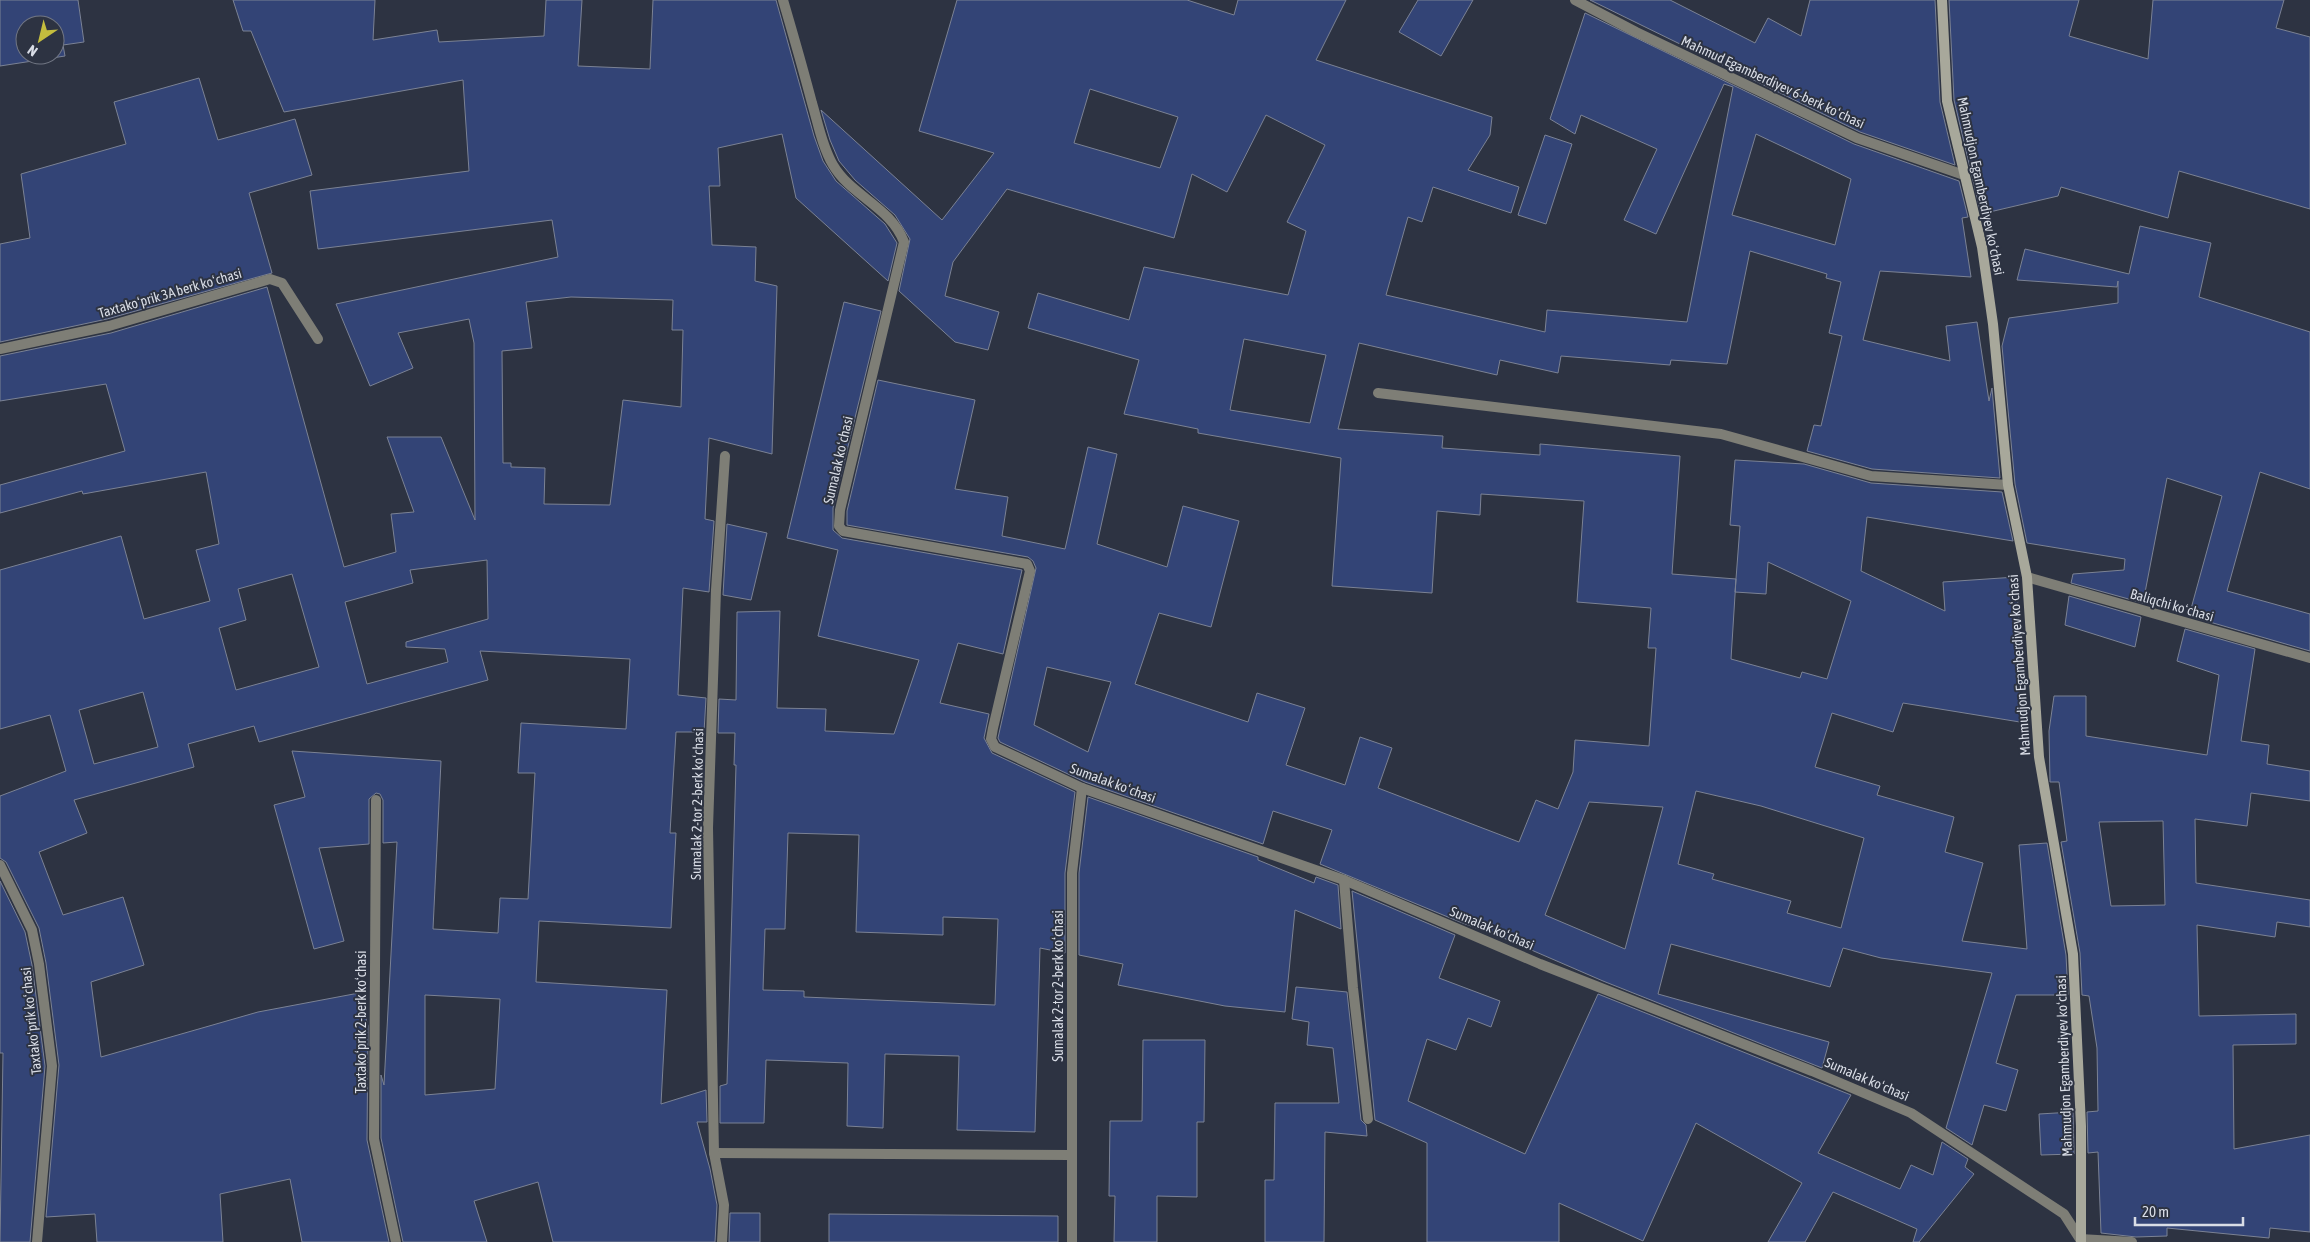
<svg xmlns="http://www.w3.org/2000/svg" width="2310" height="1242" font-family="'Asap Condensed',sans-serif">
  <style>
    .building { fill: #334476; stroke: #7b8294; fill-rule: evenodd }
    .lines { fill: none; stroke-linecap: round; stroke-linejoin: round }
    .street { stroke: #7e7e76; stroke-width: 10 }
    .secondary { stroke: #a8a89b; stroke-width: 10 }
    .labels { text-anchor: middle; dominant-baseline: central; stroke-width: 4; stroke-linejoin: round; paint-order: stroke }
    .street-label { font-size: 14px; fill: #d9dde6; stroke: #2d3342 }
  </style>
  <rect width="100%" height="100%" fill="#2d3342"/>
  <g class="building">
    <path d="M0 0H78L84 42 63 45 65 56 0 66ZM25 25H55V55H25Z"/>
    <path d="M233 0H375L373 40 437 30 439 42 544 36 546 0H582L578 66 650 69 653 0H776L814 136 823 161 836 181 885 224 897 243 888 281 796 198 782 134 718 148 720 186H709L712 245 756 247 755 281 777 286 772 454 709 438 705 519 714 521 709 592 683 588 678 695 706 698 704 732H676L670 833H676L671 928 539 921 536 982 667 990 661 1104 706 1090 707 1122H697L710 1169 717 1205 715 1242H553L538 1182 474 1201 487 1242H403L381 1138V1075L384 1085 397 842 383 843V800L380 794 376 793 369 799V844L319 848 344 941 314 949 274 805 305 797 292 751 441 761 433 929 498 933 500 898 528 899 535 773H518L521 723 626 729 630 659 480 651 488 680 259 742 254 726 188 744 194 767 74 800 87 833 39 852 63 915 123 897 144 965 91 982 101 1057 258 1012 359 993 368 1026 367 1140 389 1242H302L290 1179 220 1194 223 1242H97L95 1214 46 1217 59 1065 46 963 39 928 6 862 0 858V796L66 771 50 715 0 729V570L121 536 144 619 210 601 196 550 219 544 206 472 83 494 82 491 0 513V485L125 451 106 384 0 401V356L111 333 267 287 344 567 396 552 391 514 414 512 387 437H441L475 520 474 343 469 319 398 333 413 368 370 386 336 304 558 257 552 220 318 249 310 191 469 171 463 80 284 112 251 31H243ZM571 297 673 300 672 330H683L681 407 623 400 610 505 544 504 545 468 511 467V463H503L502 351 532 348 526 302ZM487 560 488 619 406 642V647L445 649 448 662 367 684 345 602 413 583 410 570ZM292 574 319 667 236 690 219 628 246 620 238 589ZM143 692 158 747 94 764 79 710ZM425 995 500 999 495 1089 425 1095Z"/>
    <path d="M957 0H1187L1234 15 1238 0H1346L1316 60 1492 117 1490 135 1468 170 1519 187 1511 213 1433 187 1422 222 1408 217 1386 295 1545 332 1547 310 1687 322 1733 87 1724 84 1656 234 1624 220 1657 149 1581 115 1575 134 1550 119 1585 13 1854 144 1959 181 1968 217 1962 218 1971 277 1880 271 1863 340 1950 361 1946 326 1977 322 1989 401 1992 388 2000 478 1872 469 1807 451 1814 425 1821 426 1842 336 1829 333 1841 282 1826 278 1827 274 1750 251 1727 364 1671 360 1670 365 1561 356 1558 373 1500 360 1497 375 1359 343 1338 429 1443 436 1442 448 1540 455V444L1680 456 1672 574 1736 579 1731 659 1800 678 1802 672 1827 679 1851 601 1768 562 1766 594 1735 592 1740 526 1730 525 1735 460 1804 464 1871 483 2002 492 2013 541 1867 517 1861 571 1945 611 1943 582 2016 577 2026 723 1903 703 1893 732 1832 713 1815 767 1880 786 1877 795 1954 817 1945 852 1983 863 1962 941 2027 949 2019 845 2047 843 2066 955 2068 995H2016L1996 1063 2018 1070 2006 1111 1984 1105 1972 1145 1946 1128 1992 973 1881 958 1843 948 1830 987 1671 944 1658 994 1829 1042 1822 1068 1603 981 1506 939 1460 922 1320 864 1332 830 1273 811 1263 844 1085 782 1000 742 998 738 1000 729 1036 568 1033 561 1028 557 847 525V511L878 380 975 400 955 489 1008 497 1002 536 1065 549 1088 447 1117 454 1097 544 1167 567 1183 506 1239 521 1211 627 1159 613 1135 684 1248 722 1257 693 1305 708 1286 765 1345 785 1360 737 1392 748 1378 788 1519 842 1536 800 1558 809 1573 772 1575 740 1649 746 1656 648H1648L1651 608 1577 602 1584 501 1481 494 1480 515 1437 511 1432 593 1332 586 1341 458 1198 433V429L1124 414 1139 360 1028 328 1038 293 1129 320 1144 267 1288 295 1306 231 1287 222 1325 145 1266 115 1227 192 1192 174 1174 238 1007 189 953 262 945 296 999 312 988 350 955 342 899 291 910 239 895 215 855 180 839 161 830 140 821 110 942 220 994 153 919 131ZM1090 89 1178 117 1160 168 1074 143ZM1756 134 1851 179 1835 245 1732 215ZM1244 339 1326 355 1310 423 1230 410ZM1047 667 1111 682 1088 752 1034 725ZM1696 791 1761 806 1864 838 1841 928 1787 913 1791 901 1712 879 1714 874 1678 864ZM1589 802 1663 807 1625 949 1545 915Z"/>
    <polygon points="1418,0 1473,0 1441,56 1399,32"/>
    <polygon points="1590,0 1670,0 1755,43 1768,18 1801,36 1810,0 1935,0 1940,102 1955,165 1860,132"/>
    <polygon points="1949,0 2079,0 2069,36 2148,59 2153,0 2284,0 2276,28 2310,37 2310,209 2179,171 2168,218 2061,187 2058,196 1981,214 1954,100"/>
    <polygon points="199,78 218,140 295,119 312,175 249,193 272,273 107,319 0,342 0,244 30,238 21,174 126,144 114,102"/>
    <polygon points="1545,135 1572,144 1546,224 1518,215"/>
    <polygon points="2140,226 2211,243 2199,297 2310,332 2310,489 2260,472 2227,591 2310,614 2310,651 2189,616 2222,496 2167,478 2143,603 2071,583 2073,574 2124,570 2125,559 2027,543 2015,484 2002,346 2009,318 2118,303 2118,281 2117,287 2017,280 2025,249 2129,274"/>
    <path d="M844 302 881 311 833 508V530L842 538 1022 570 1003 654 958 643 940 703 989 714 984 738 992 753 1075 792 1065 873V953L1040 948 1035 1132 957 1130 959 1056 885 1054 883 1128 847 1126 848 1063 766 1060 764 1123H720V1086L727 1084 736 765H734L735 733H718L719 699 736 700 737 612 780 611 777 708 826 709 825 731 894 734 919 660 818 636 838 550 787 538ZM788 833 859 835 856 932 943 935V917L998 919 995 1005 804 997V991L763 990 765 929H785Z"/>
    <polygon points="727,524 767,533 751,600 723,595"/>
    <polygon points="2069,596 2141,617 2135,647 2065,625"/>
    <path d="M2185 629 2255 649 2241 741 2269 745 2267 764 2310 771V801L2251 793 2247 826 2195 819 2196 883 2310 900V927L2277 922 2275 937 2197 925 2199 1016 2296 1014V1044L2233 1045 2234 1149 2310 1135V1232L2270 1228 2269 1238 2167 1228V1236L2136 1237 2101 1233 2098 1152 2088 1153 2087 1112 2098 1111 2097 1048 2089 996 2082 995 2080 953 2061 842 2067 841 2059 782H2050L2049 731 2054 696H2086V736L2207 755 2219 675 2177 661ZM2163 821 2165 905 2111 906 2099 822Z"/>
    <polygon points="1088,797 1258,857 1258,860 1314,883 1316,877 1338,885 1341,929 1295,910 1285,1012 1225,1006 1118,985 1123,964 1079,955 1079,873"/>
    <polygon points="0,881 25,932 32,965 45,1066 30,1242 0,1242 3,1053 0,1053"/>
    <polygon points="1352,891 1455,935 1439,978 1500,1001 1491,1027 1468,1018 1456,1050 1427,1039 1408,1101 1525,1154 1598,994 1851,1095 1818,1153 1900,1189 1911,1165 1933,1175 1942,1142 1968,1159 1965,1167 1974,1174 1919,1242 1913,1242 1917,1229 1833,1192 1805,1242 1768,1242 1802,1183 1696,1123 1643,1241 1559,1203 1559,1242 1427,1242 1427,1143 1375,1120"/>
    <polygon points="1296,987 1347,992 1361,1120 1366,1125 1367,1136 1325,1132 1324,1242 1265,1242 1265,1180 1274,1180 1275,1103 1339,1103 1333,1048 1307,1045 1309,1022 1292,1019"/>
    <polygon points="1143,1040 1205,1040 1204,1122 1197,1122 1197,1197 1157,1196 1157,1242 1114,1242 1115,1196 1109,1196 1110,1121 1142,1121"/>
    <polygon points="2073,1112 2074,1154 2041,1155 2039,1114"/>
    <polygon points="730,1213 760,1213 760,1242 729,1242"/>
    <polygon points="829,1214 1058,1216 1058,1242 829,1242"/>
  </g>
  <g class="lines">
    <g class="street">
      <path d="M783 0C793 34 803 69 812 103 818 123 822 146 833 165 851 196 891 207 904 242L840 510 839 526 843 531 1027 564 1030 571 993 728 991 739 995 747 1082 788 1344 880 1540 964 1812 1071 1911 1113 2064 1214 2080 1239 2132 1242"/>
      <polyline points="1575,0 1636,32 1857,138 1964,175"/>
      <polyline points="0,349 109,326 270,279 282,283 318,339"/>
      <polyline points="1378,393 1721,434 1871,476 2008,485"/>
      <polyline points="2027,577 2310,658"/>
      <polyline points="376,800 374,1139 396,1242"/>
      <polyline points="0,865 32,930 39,964 52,1066 37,1242"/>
      <polyline points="1344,880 1353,988 1368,1119"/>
      <polyline points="714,1153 1071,1155"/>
      <polyline points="722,1242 724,1205 714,1153 708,828 716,590 725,456"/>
      <polyline points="1072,1242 1072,873 1082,788"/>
    </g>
    <polyline class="secondary" points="1942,0 1947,101 1982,247 1993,324 2008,485 2027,577 2039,757 2073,954 2081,1126 2081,1242"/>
  </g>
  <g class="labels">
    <g class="street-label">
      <text transform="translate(1773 82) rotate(25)">Mahmud Egamberdiyev 6-berk koʻchasi</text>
      <text transform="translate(1981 186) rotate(78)">Mahmudjon Egamberdiyev koʻchasi</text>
      <text transform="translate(170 293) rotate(-16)">Taxtakoʻprik 3A berk koʻchasi</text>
      <text transform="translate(838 460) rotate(-77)">Sumalak koʻchasi</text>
      <text transform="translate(2172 605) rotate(16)">Baliqchi koʻchasi</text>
      <text transform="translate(2019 665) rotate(-94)">Mahmudjon Egamberdiyev koʻchasi</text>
      <text transform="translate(1113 783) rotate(20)">Sumalak koʻchasi</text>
      <text transform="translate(697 804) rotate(-89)">Sumalak 2-tor 2-berk koʻchasi</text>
      <text transform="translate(1492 928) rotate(23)">Sumalak koʻchasi</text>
      <text transform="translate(1058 986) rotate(-90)">Sumalak 2-tor 2-berk koʻchasi</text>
      <text transform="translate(31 1021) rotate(-96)">Taxtakoʻprik koʻchasi</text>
      <text transform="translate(361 1022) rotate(-90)">Taxtakoʻprik 2-berk koʻchasi</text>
      <text transform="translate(2064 1066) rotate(-92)">Mahmudjon Egamberdiyev koʻchasi</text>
      <text transform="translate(1867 1079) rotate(23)">Sumalak koʻchasi</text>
    </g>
  </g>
  <g transform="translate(40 40) rotate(215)"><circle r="24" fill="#2d3342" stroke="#727784"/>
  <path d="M0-4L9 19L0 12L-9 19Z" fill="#c4bd3e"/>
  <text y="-8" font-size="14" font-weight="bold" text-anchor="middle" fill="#d9dde6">N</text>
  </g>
  <path d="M2135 1217v8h108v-8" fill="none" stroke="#d9dde6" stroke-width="2.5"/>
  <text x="2142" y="1217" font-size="15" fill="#d9dde6" stroke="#2d3342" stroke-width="4" paint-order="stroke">20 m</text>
</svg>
